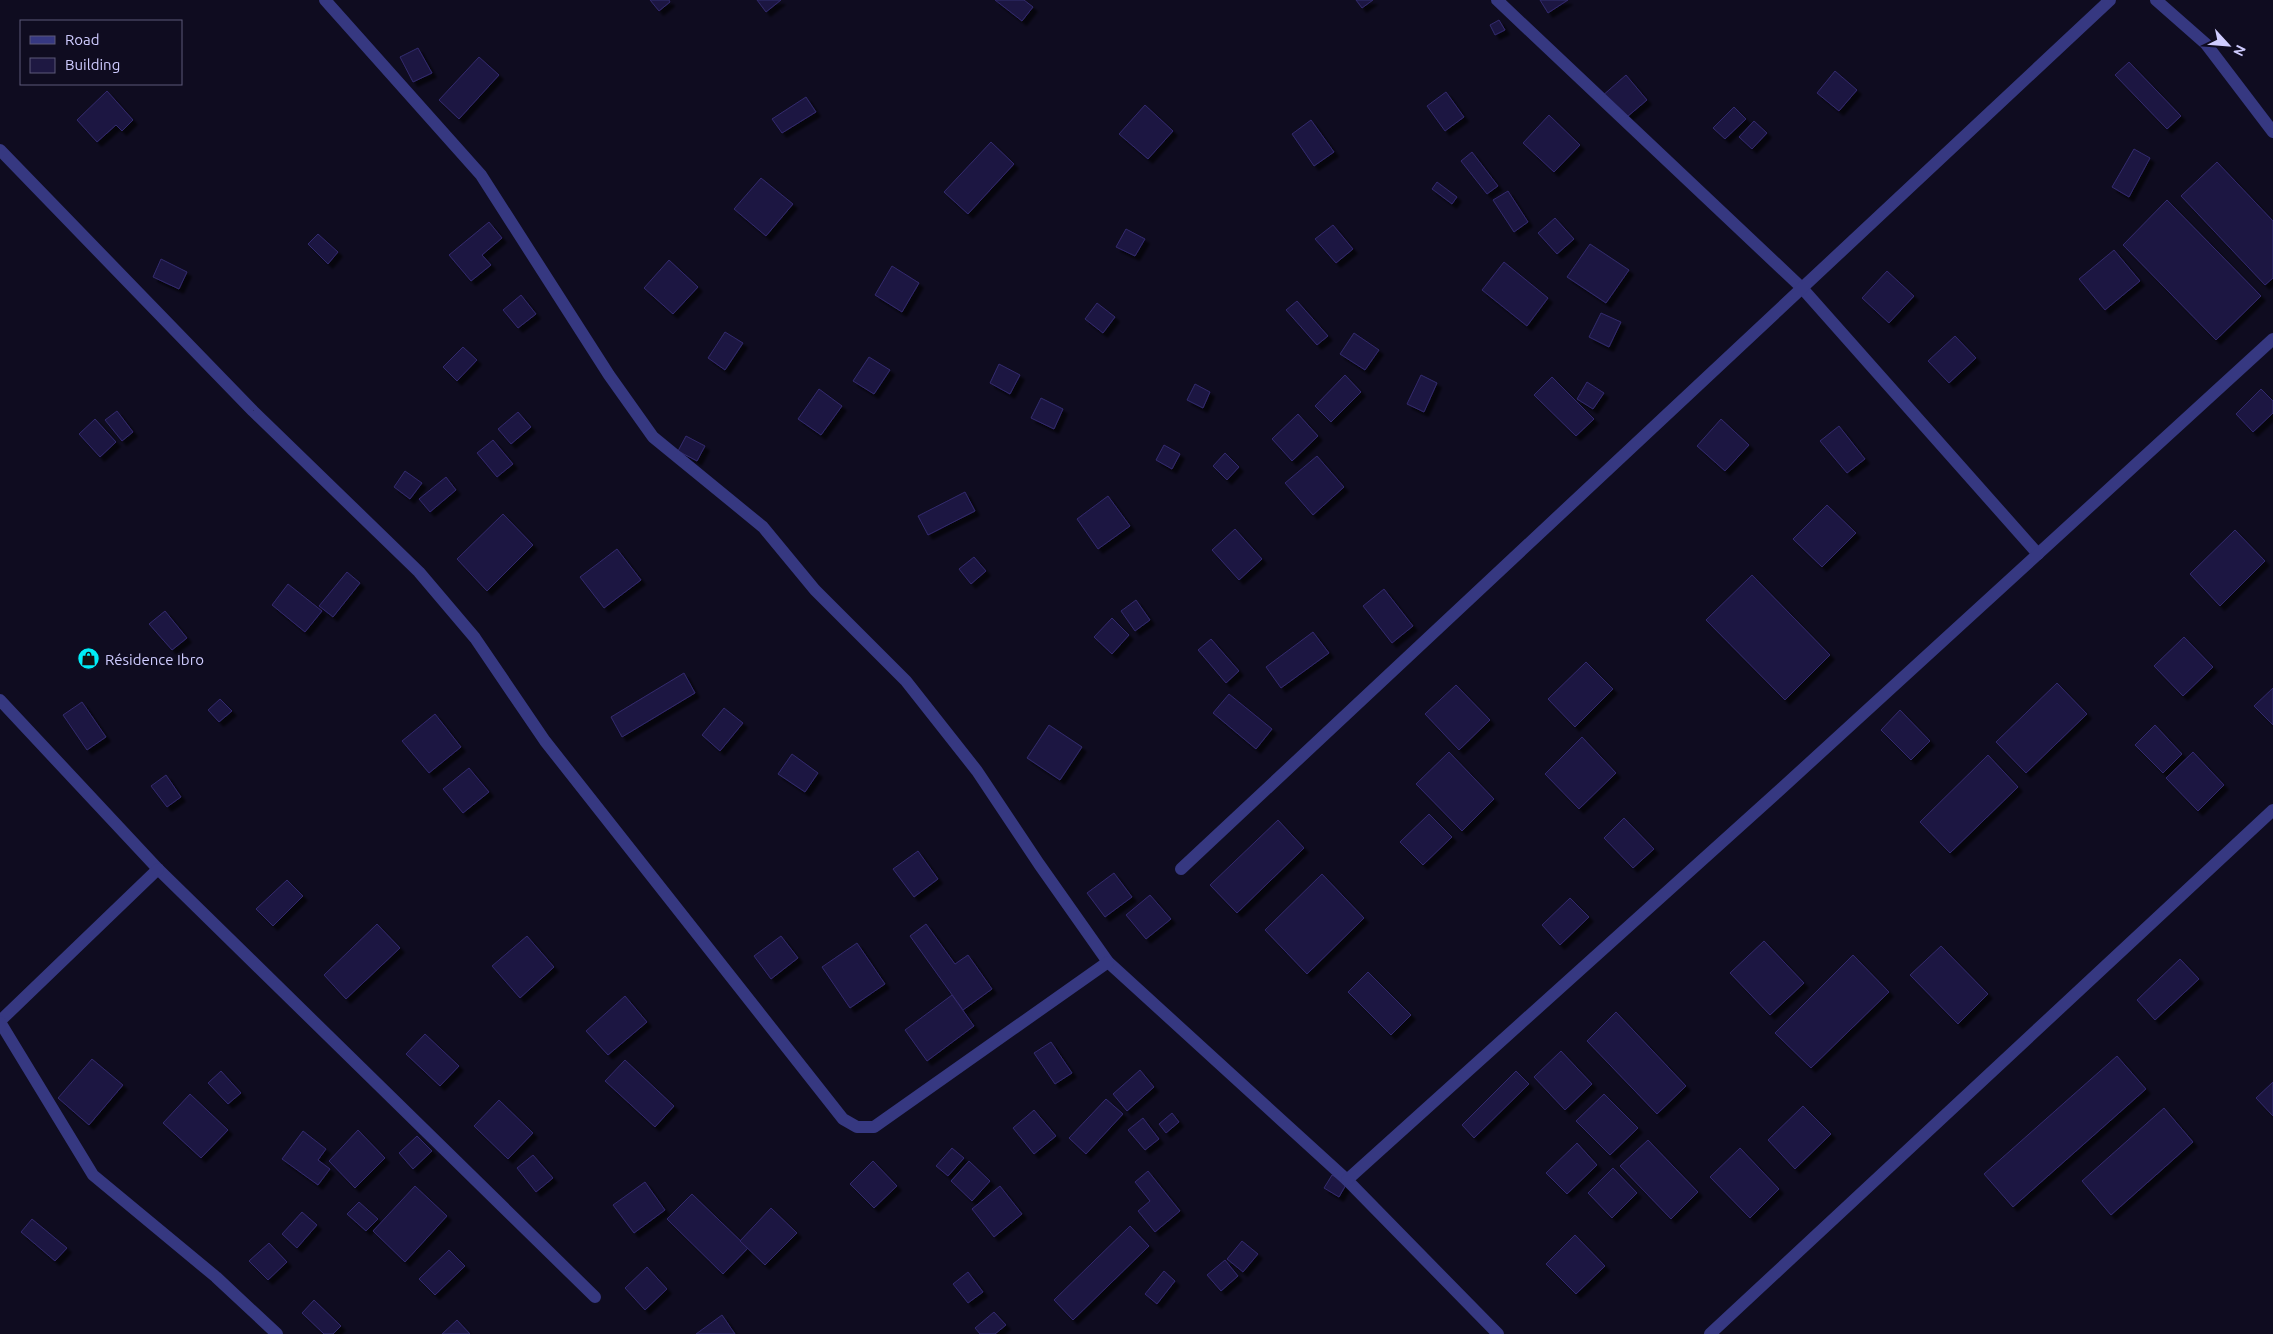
<svg xmlns="http://www.w3.org/2000/svg" width="2273" height="1334" font-family="Ubuntu,sans-serif">
  <style>
    .building { fill: #1e1842; stroke: #332a6e; filter: url(#shadow) }
    .lines { fill: none; stroke-linecap: round; stroke-linejoin: round }
    .minor { stroke: #363881; stroke-width: 12 }
    .tertiary { stroke: #363881; stroke-width: 12 }
    .labels { text-anchor: middle; dominant-baseline: central; stroke-width: 4; stroke-linejoin: round; paint-order: stroke }
    .poi-label { font-size: 15px; fill: #cfccff; stroke: #0f0c20; text-anchor: start }
  </style>
  <defs>
    <filter id="shadow"><feDropShadow dx="4.5" dy="4.5" stdDeviation="1" flood-color="#0009"/></filter>
  </defs>
  <rect width="100%" height="100%" fill="#0f0c20"/>
  <g class="building">
    <polygon points="650,0 669,0 670,2 659,11"/>
    <polygon points="757,0 781,0 766,12"/>
    <polygon points="995,0 1024,0 1033,7 1022,21"/>
    <polygon points="1356,0 1373,0 1362,8"/>
    <polygon points="1540,0 1568,0 1548,13"/>
    <polygon points="1499,20 1505,30 1495,35 1490,25"/>
    <polygon points="418,48 432,73 413,82 400,57"/>
    <polygon points="479,57 499,75 459,119 439,100"/>
    <polygon points="2129,62 2181,116 2167,129 2115,75"/>
    <polygon points="1835,71 1857,90 1839,111 1817,93"/>
    <polygon points="1626,75 1647,100 1621,122 1601,97"/>
    <polygon points="107,91 133,120 122,131 116,125 97,142 77,120"/>
    <polygon points="1446,92 1464,117 1445,131 1427,106"/>
    <polygon points="806,97 816,112 782,133 772,119"/>
    <polygon points="1145,105 1173,131 1148,159 1119,134"/>
    <polygon points="1734,107 1746,119 1725,139 1713,128"/>
    <polygon points="1549,115 1580,145 1554,172 1523,143"/>
    <polygon points="1311,120 1334,152 1314,166 1292,134"/>
    <polygon points="1754,121 1767,133 1752,149 1739,137"/>
    <polygon points="991,142 1014,164 968,214 944,192"/>
    <polygon points="2134,149 2150,158 2129,197 2112,187"/>
    <polygon points="1472,152 1498,186 1487,194 1461,161"/>
    <polygon points="2217,162 2273,221 2273,278 2265,285 2181,196"/>
    <polygon points="761,178 793,204 766,236 734,209"/>
    <polygon points="1437,182 1457,197 1452,204 1432,189"/>
    <polygon points="1508,191 1528,222 1514,232 1493,200"/>
    <polygon points="2167,200 2261,296 2216,340 2123,245"/>
    <polygon points="1555,218 1574,239 1557,254 1538,233"/>
    <polygon points="489,222 502,238 482,255 491,265 471,281 449,255"/>
    <polygon points="1333,225 1353,249 1336,263 1315,239"/>
    <polygon points="1126,229 1145,239 1135,256 1116,247"/>
    <polygon points="318,234 338,252 328,264 308,244"/>
    <polygon points="1590,244 1629,270 1606,303 1567,277"/>
    <polygon points="2114,250 2140,281 2105,310 2079,279"/>
    <polygon points="161,259 187,272 179,289 153,277"/>
    <polygon points="669,260 698,287 673,314 644,288"/>
    <polygon points="1504,262 1548,298 1527,326 1482,290"/>
    <polygon points="892,266 919,283 902,312 875,295"/>
    <polygon points="1887,271 1914,296 1889,323 1862,298"/>
    <polygon points="521,295 536,314 518,328 503,310"/>
    <polygon points="1297,301 1328,336 1317,345 1286,310"/>
    <polygon points="1097,303 1115,317 1103,333 1085,319"/>
    <polygon points="1601,313 1621,322 1609,347 1589,337"/>
    <polygon points="725,332 743,343 725,370 708,358"/>
    <polygon points="1354,333 1379,350 1365,370 1340,354"/>
    <polygon points="1955,336 1976,358 1949,383 1928,361"/>
    <polygon points="463,347 477,360 457,381 443,367"/>
    <polygon points="869,357 890,370 874,394 853,381"/>
    <polygon points="999,364 1020,375 1010,394 990,383"/>
    <polygon points="1345,375 1361,392 1331,422 1315,406"/>
    <polygon points="1421,375 1437,383 1424,412 1407,404"/>
    <polygon points="1552,377 1594,419 1576,436 1534,395"/>
    <polygon points="1587,382 1604,393 1593,409 1577,399"/>
    <polygon points="1195,384 1210,392 1203,408 1187,400"/>
    <polygon points="819,389 842,406 821,435 798,419"/>
    <polygon points="2261,389 2273,401 2273,413 2253,432 2236,414"/>
    <polygon points="1041,398 1063,409 1054,429 1031,418"/>
    <polygon points="117,411 133,432 122,441 105,420"/>
    <polygon points="518,412 531,427 511,444 498,429"/>
    <polygon points="1298,414 1318,436 1292,461 1272,439"/>
    <polygon points="95,419 116,442 100,457 79,434"/>
    <polygon points="1721,419 1749,445 1725,471 1697,446"/>
    <polygon points="1839,426 1865,459 1847,473 1820,441"/>
    <polygon points="686,436 705,446 697,461 678,451"/>
    <polygon points="493,440 513,464 497,477 477,453"/>
    <polygon points="1164,445 1180,454 1172,469 1156,460"/>
    <polygon points="1225,453 1239,467 1227,480 1213,466"/>
    <polygon points="1317,456 1344,487 1313,515 1285,483"/>
    <polygon points="405,471 422,483 410,499 394,487"/>
    <polygon points="446,477 456,490 430,512 419,499"/>
    <polygon points="965,492 975,511 928,535 918,516"/>
    <polygon points="1108,496 1130,526 1098,549 1077,519"/>
    <polygon points="1827,505 1856,533 1822,567 1793,539"/>
    <polygon points="503,514 533,545 487,591 457,559"/>
    <polygon points="1235,529 1262,559 1239,580 1212,550"/>
    <polygon points="2235,530 2265,561 2220,606 2190,574"/>
    <polygon points="617,549 641,580 604,608 580,577"/>
    <polygon points="974,557 986,571 971,584 959,569"/>
    <polygon points="347,572 360,583 333,617 319,606"/>
    <polygon points="1752,575 1830,655 1785,700 1706,620"/>
    <polygon points="288,584 322,611 305,632 272,605"/>
    <polygon points="1384,589 1413,626 1392,643 1363,606"/>
    <polygon points="1136,600 1150,620 1135,631 1121,611"/>
    <polygon points="165,611 187,638 172,650 149,624"/>
    <polygon points="1112,618 1129,635 1112,654 1094,637"/>
    <polygon points="1313,632 1329,653 1281,688 1266,667"/>
    <polygon points="2184,637 2213,667 2183,696 2154,666"/>
    <polygon points="1211,639 1239,671 1226,683 1198,650"/>
    <polygon points="1586,662 1613,689 1575,727 1548,699"/>
    <polygon points="684,673 695,693 622,737 611,717"/>
    <polygon points="2057,683 2087,714 2026,773 1996,742"/>
    <polygon points="1456,685 1490,720 1459,750 1425,714"/>
    <polygon points="2273,688 2273,725 2254,706"/>
    <polygon points="1229,694 1272,729 1256,749 1213,713"/>
    <polygon points="220,699 232,711 219,722 208,710"/>
    <polygon points="82,702 106,737 87,750 63,715"/>
    <polygon points="724,708 743,723 720,751 702,735"/>
    <polygon points="1900,710 1930,741 1911,760 1881,730"/>
    <polygon points="435,714 461,747 429,773 402,741"/>
    <polygon points="1049,725 1082,747 1060,780 1027,758"/>
    <polygon points="2155,725 2182,754 2163,773 2135,745"/>
    <polygon points="1582,737 1616,773 1579,809 1545,774"/>
    <polygon points="1449,752 1494,799 1462,831 1416,784"/>
    <polygon points="2193,752 2224,785 2198,811 2166,778"/>
    <polygon points="792,754 818,773 805,792 778,774"/>
    <polygon points="1988,755 2018,787 1950,853 1920,822"/>
    <polygon points="469,768 489,792 463,813 443,789"/>
    <polygon points="166,775 181,797 167,807 151,786"/>
    <polygon points="1429,814 1452,837 1423,865 1400,842"/>
    <polygon points="1624,818 1654,849 1633,868 1604,838"/>
    <polygon points="1278,820 1304,848 1237,913 1210,885"/>
    <polygon points="918,851 938,879 914,897 893,869"/>
    <polygon points="1114,873 1132,897 1105,917 1087,893"/>
    <polygon points="1322,874 1364,918 1307,974 1265,930"/>
    <polygon points="287,880 303,896 273,926 256,909"/>
    <polygon points="1150,895 1171,919 1146,939 1126,915"/>
    <polygon points="1570,898 1589,917 1560,945 1542,925"/>
    <polygon points="377,924 400,948 346,999 324,975"/>
    <polygon points="926,924 955,964 968,955 992,989 963,1010 910,936"/>
    <polygon points="527,936 554,967 520,998 492,966"/>
    <polygon points="781,936 798,958 771,979 754,956"/>
    <polygon points="1764,941 1804,983 1770,1015 1730,973"/>
    <polygon points="857,943 885,984 850,1008 822,967"/>
    <polygon points="1941,946 1988,994 1958,1024 1910,975"/>
    <polygon points="1853,955 1889,992 1811,1068 1775,1033"/>
    <polygon points="2180,959 2199,979 2155,1020 2137,1000"/>
    <polygon points="1368,972 1411,1015 1391,1035 1348,992"/>
    <polygon points="952,995 974,1026 927,1061 905,1030"/>
    <polygon points="625,996 647,1022 608,1055 586,1031"/>
    <polygon points="1616,1012 1686,1086 1657,1114 1587,1041"/>
    <polygon points="425,1034 459,1066 440,1086 406,1054"/>
    <polygon points="1051,1042 1072,1073 1055,1084 1034,1053"/>
    <polygon points="1561,1051 1592,1084 1565,1110 1534,1077"/>
    <polygon points="2117,1056 2146,1089 2013,1207 1984,1174"/>
    <polygon points="92,1059 123,1085 89,1125 58,1098"/>
    <polygon points="625,1060 674,1106 655,1127 605,1081"/>
    <polygon points="1140,1070 1154,1087 1127,1111 1113,1094"/>
    <polygon points="221,1071 241,1093 228,1104 208,1083"/>
    <polygon points="1516,1071 1529,1084 1474,1138 1462,1125"/>
    <polygon points="2273,1082 2273,1116 2256,1098"/>
    <polygon points="190,1094 228,1130 201,1158 163,1123"/>
    <polygon points="1604,1094 1638,1128 1610,1155 1576,1121"/>
    <polygon points="1106,1099 1123,1114 1086,1154 1069,1138"/>
    <polygon points="499,1100 533,1133 508,1159 474,1126"/>
    <polygon points="1803,1106 1831,1134 1795,1169 1768,1140"/>
    <polygon points="2164,1108 2193,1142 2111,1215 2082,1181"/>
    <polygon points="1034,1110 1056,1136 1034,1154 1013,1128"/>
    <polygon points="1172,1113 1179,1122 1166,1133 1159,1124"/>
    <polygon points="1143,1118 1159,1139 1145,1150 1128,1130"/>
    <polygon points="358,1130 385,1158 355,1188 329,1161"/>
    <polygon points="303,1131 326,1149 318,1160 330,1169 318,1185 282,1159"/>
    <polygon points="417,1136 432,1151 413,1169 399,1153"/>
    <polygon points="1648,1140 1698,1192 1671,1219 1620,1166"/>
    <polygon points="1577,1143 1597,1165 1567,1194 1546,1173"/>
    <polygon points="952,1148 964,1158 948,1176 936,1166"/>
    <polygon points="1740,1148 1779,1189 1750,1218 1710,1177"/>
    <polygon points="533,1155 553,1178 536,1192 517,1168"/>
    <polygon points="873,1161 897,1186 874,1208 850,1184"/>
    <polygon points="969,1161 990,1181 972,1201 951,1181"/>
    <polygon points="1613,1168 1637,1193 1612,1218 1588,1193"/>
    <polygon points="1148,1171 1180,1211 1155,1232 1138,1211 1150,1201 1135,1182"/>
    <polygon points="1332,1175 1347,1183 1339,1197 1324,1188"/>
    <polygon points="645,1182 665,1210 634,1233 613,1205"/>
    <polygon points="415,1186 447,1216 405,1262 373,1231"/>
    <polygon points="1000,1186 1022,1214 994,1237 972,1209"/>
    <polygon points="692,1194 748,1248 723,1274 667,1219"/>
    <polygon points="359,1202 378,1219 366,1231 347,1214"/>
    <polygon points="771,1208 797,1233 765,1265 740,1241"/>
    <polygon points="302,1212 317,1225 297,1248 282,1234"/>
    <polygon points="32,1219 67,1248 55,1261 21,1232"/>
    <polygon points="1130,1226 1149,1246 1073,1320 1054,1300"/>
    <polygon points="1575,1235 1605,1266 1576,1294 1546,1264"/>
    <polygon points="1242,1241 1258,1254 1243,1272 1227,1259"/>
    <polygon points="269,1243 287,1262 268,1280 249,1261"/>
    <polygon points="449,1250 465,1266 435,1295 419,1279"/>
    <polygon points="1225,1260 1238,1276 1221,1291 1207,1275"/>
    <polygon points="647,1267 667,1289 645,1310 625,1288"/>
    <polygon points="1164,1271 1175,1281 1157,1304 1145,1294"/>
    <polygon points="968,1272 983,1292 968,1303 953,1284"/>
    <polygon points="314,1300 341,1326 333,1334 324,1334 302,1313"/>
    <polygon points="994,1312 1006,1325 995,1334 980,1334 975,1328"/>
    <polygon points="722,1315 735,1334 696,1334"/>
    <polygon points="457,1320 470,1334 442,1334"/>
  </g>
  <g class="lines">
    <g class="minor">
      <polyline points="325,0 481,175 609,375 653,437 763,527 815,590 906,681 977,771 1039,864 1108,962 1347,1180 1498,1334"/>
      <polyline points="1497,0 1802,288 2038,554"/>
      <polyline points="2156,0 2206,44 2273,132"/>
      <polyline points="0,150 253,411 419,572 475,638 545,741 843,1119 857,1127 874,1127 1108,962"/>
      <polyline points="0,700 158,869 595,1297"/>
      <polyline points="1181,869 2110,0"/>
      <polyline points="0,1021 158,869"/>
      <polyline points="0,1022 93,1175 216,1277 277,1334"/>
      <polyline points="1347,1180 1782,788 2273,339"/>
    </g>
    <polyline class="tertiary" points="1710,1334 2273,810"/>
  </g>
  <defs>
    <symbol id="shop-disc" viewBox="-11 -11 22 22"><circle r="9.5" fill="#00edf7" stroke="#0f0c20"/><path d="M-5-2.5h2.3a2.7 3.5 0 0 1 5.4 0H5L5.5 6h-11ZM-1.5-2.5h3a1.5 2.3 0 0 0-3 0Z" fill="#111"/></symbol>
  </defs>
  <g fill-rule="evenodd">
    <use href="#shop-disc" x="76" y="646" width="25" height="25"/>
  </g>
  <g class="labels">
    <g class="poi-label">
      <text x="105" y="659">Résidence Ibro</text>
    </g>
  </g>
  <rect x="20" y="20" width="162" height="65" fill="#0f0c20" stroke="#5c5979"/>
  <rect x="30" y="36" width="25" height="8" fill="#363881" stroke="#5c5979"/>
  <text x="65" y="45" font-size="15" fill="#cfccff">Road</text>
  <rect x="30" y="58" width="25" height="15" fill="#1e1842" stroke="#5c5979"/>
  <text x="65" y="70" font-size="15" fill="#cfccff">Building</text>
  <g transform="translate(2228 45) rotate(116)" stroke="#0f0c20" stroke-width="4" paint-order="stroke">
  <path d="M0-4L9 19L0 12L-9 19Z" fill="#cfccff"/>
  <text y="-8" font-size="14" font-weight="bold" text-anchor="middle" fill="#cfccff">N</text>
  </g>
</svg>
